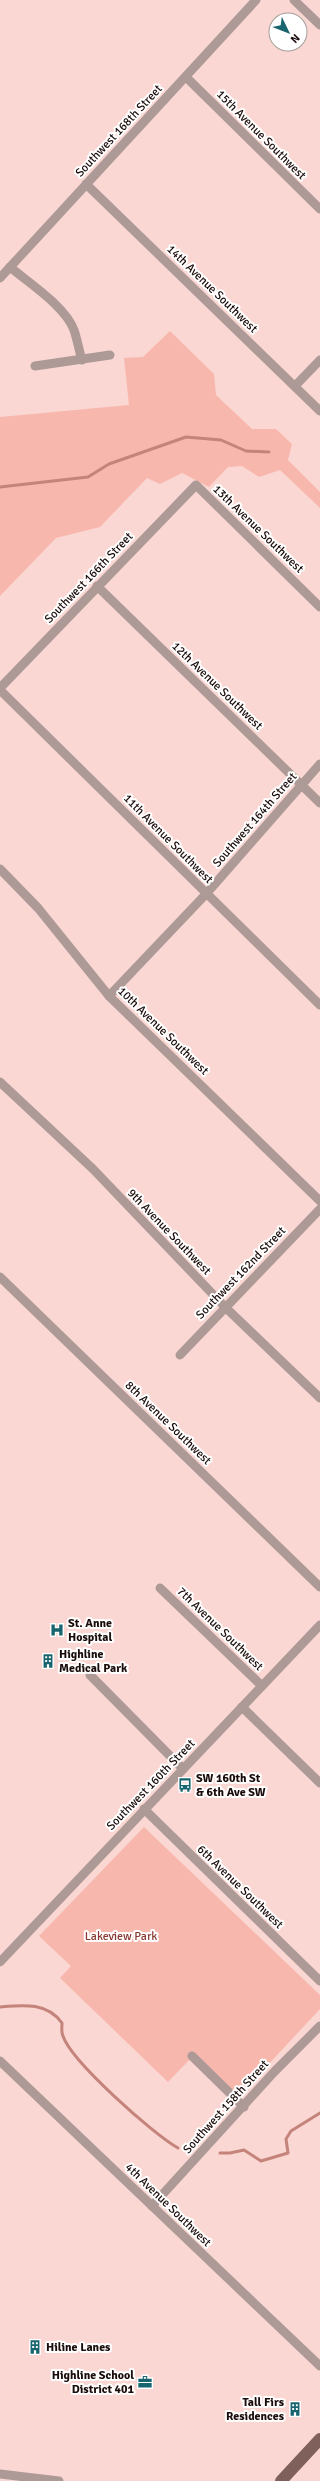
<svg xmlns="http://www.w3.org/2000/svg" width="320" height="2481" font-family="Signika,sans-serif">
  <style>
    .green { fill: #f8b7ad }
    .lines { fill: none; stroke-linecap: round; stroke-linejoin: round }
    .stream { stroke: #c4847b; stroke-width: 3 }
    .minor { stroke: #ad9a97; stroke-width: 9 }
    .major { stroke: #7f605b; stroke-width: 12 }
    .labels { text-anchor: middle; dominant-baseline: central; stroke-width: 4; stroke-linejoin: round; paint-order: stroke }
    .street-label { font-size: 12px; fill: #1a0c0a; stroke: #fff }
    .poi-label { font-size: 12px; font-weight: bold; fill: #1a0c0a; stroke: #fff; text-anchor: start }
    .park-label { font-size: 12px; fill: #883830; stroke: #fff }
  </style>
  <rect width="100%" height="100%" fill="#fad7d2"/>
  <g class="green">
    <polygon points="170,331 214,374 216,395 252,429 276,429 292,444 288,460 320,492 320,508 280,470 259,477 242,466 228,467 209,487 182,473 160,484 147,478 100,527 56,538 0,596 0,417 129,405 124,358 143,357"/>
    <polygon points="144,1827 320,1995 320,2009 237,2098 193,2056 168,2082 60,1978 71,1966 39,1936"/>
  </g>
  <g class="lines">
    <g class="stream">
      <polyline points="0,487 88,477 109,464 186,437 221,440 246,451 269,452"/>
      <path d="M0 2007C23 2005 47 2002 62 2023 62 2027 61 2032 63 2036 71 2061 153 2134 178 2148"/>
      <polyline points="220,2153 230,2153 244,2150 261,2161 288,2153 286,2139 291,2131 320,2113"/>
    </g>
    <g class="minor">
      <polyline points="294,0 320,25"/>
      <polyline points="186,77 320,209"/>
      <polyline points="86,184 320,411"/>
      <path d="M10 267C29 283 65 306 74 330 77 339 79 350 82 360"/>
      <polyline points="0,278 256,0"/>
      <polyline points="35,366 110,355"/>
      <polyline points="295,386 320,360"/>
      <polyline points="97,586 320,803"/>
      <polyline points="0,688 196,485 320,607"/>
      <polyline points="0,690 320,1005"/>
      <polyline points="0,869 38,908 109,996 320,1201"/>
      <polyline points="109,996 206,894 320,764"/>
      <polyline points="0,1082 93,1169 225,1307 320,1398"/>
      <polyline points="0,1277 320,1587"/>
      <polyline points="180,1355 320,1209"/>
      <polyline points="160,1588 262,1686"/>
      <polyline points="90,1675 183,1769"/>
      <polyline points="242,1707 320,1783"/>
      <polyline points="144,1809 320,1981"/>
      <polyline points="0,1962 320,1625"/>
      <polyline points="192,2056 244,2107"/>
      <polyline points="0,2061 320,2366"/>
      <polyline points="152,2206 274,2072 320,2026"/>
      <polyline points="0,2474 59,2481"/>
    </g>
    <polyline class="major" points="281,2481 320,2439"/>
  </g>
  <defs>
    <symbol id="hospital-bare" viewBox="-9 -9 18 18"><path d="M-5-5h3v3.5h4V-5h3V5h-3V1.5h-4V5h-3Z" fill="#19656f" stroke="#fff" stroke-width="2.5" paint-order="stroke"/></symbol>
    <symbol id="building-bare" viewBox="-9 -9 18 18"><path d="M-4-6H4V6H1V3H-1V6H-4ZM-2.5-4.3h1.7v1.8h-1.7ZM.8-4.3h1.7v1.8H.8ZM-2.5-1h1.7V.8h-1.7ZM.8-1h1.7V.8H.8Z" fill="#19656f" stroke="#fff" stroke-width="2.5" paint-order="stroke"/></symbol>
    <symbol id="bus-bare" viewBox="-9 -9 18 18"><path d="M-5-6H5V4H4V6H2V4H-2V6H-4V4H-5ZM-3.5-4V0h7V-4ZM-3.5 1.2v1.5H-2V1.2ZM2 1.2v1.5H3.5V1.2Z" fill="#19656f" stroke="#fff" stroke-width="2.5" paint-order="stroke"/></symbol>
    <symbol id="office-bare" viewBox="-9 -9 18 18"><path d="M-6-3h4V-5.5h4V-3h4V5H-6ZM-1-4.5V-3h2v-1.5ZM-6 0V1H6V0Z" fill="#19656f" stroke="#fff" stroke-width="2.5" paint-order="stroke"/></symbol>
  </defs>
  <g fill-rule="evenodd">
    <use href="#hospital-bare" x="47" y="1620" width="20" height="20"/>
    <use href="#building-bare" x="38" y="1651" width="20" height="20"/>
    <use href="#bus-bare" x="175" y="1775" width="20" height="20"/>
    <use href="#building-bare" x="25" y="2337" width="20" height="20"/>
    <use href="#office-bare" x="135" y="2372" width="20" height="20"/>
    <use href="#building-bare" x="285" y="2399" width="20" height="20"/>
  </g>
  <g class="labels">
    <g class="street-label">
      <text transform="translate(119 131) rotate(-47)">Southwest 168th Street</text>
      <text transform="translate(261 135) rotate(45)">15th Avenue Southwest</text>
      <text transform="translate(212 289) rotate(44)">14th Avenue Southwest</text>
      <text transform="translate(258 529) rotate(44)">13th Avenue Southwest</text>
      <text transform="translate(89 578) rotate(-46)">Southwest 166th Street</text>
      <text transform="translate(217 686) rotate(44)">12th Avenue Southwest</text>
      <text transform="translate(255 820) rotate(-49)">Southwest 164th Street</text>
      <text transform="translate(168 839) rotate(45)">11th Avenue Southwest</text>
      <text transform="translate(163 1031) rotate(44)">10th Avenue Southwest</text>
      <text transform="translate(169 1232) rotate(46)">9th Avenue Southwest</text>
      <text transform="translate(241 1273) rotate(-46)">Southwest 162nd Street</text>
      <text transform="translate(168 1423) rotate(44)">8th Avenue Southwest</text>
      <text transform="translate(220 1629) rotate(44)">7th Avenue Southwest</text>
      <text transform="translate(151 1785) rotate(-46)">Southwest 160th Street</text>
      <text transform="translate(240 1887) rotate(44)">6th Avenue Southwest</text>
      <text transform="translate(226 2107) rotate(-48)">Southwest 158th Street</text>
      <text transform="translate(168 2205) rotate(44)">4th Avenue Southwest</text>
    </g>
    <g class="poi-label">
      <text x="68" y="1623">St. Anne<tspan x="68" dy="14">Hospital</tspan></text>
      <text x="59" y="1654">Highline<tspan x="59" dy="14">Medical Park</tspan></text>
      <text x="196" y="1778">SW 160th St<tspan x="196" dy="14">&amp; 6th Ave SW</tspan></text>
      <text x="46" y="2347">Hiline Lanes</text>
      <text x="134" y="2375" text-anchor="end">Highline School<tspan x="134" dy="14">District 401</tspan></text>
      <text x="284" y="2402" text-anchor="end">Tall Firs<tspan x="284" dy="14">Residences</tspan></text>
    </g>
    <g class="park-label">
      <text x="121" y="1936">Lakeview Park</text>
    </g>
  </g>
  <g transform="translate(288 32) rotate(133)"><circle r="19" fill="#ffffff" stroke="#a39e9d"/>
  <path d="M0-3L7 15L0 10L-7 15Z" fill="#19656f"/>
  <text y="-6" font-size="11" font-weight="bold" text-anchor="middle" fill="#1a0c0a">N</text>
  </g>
</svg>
